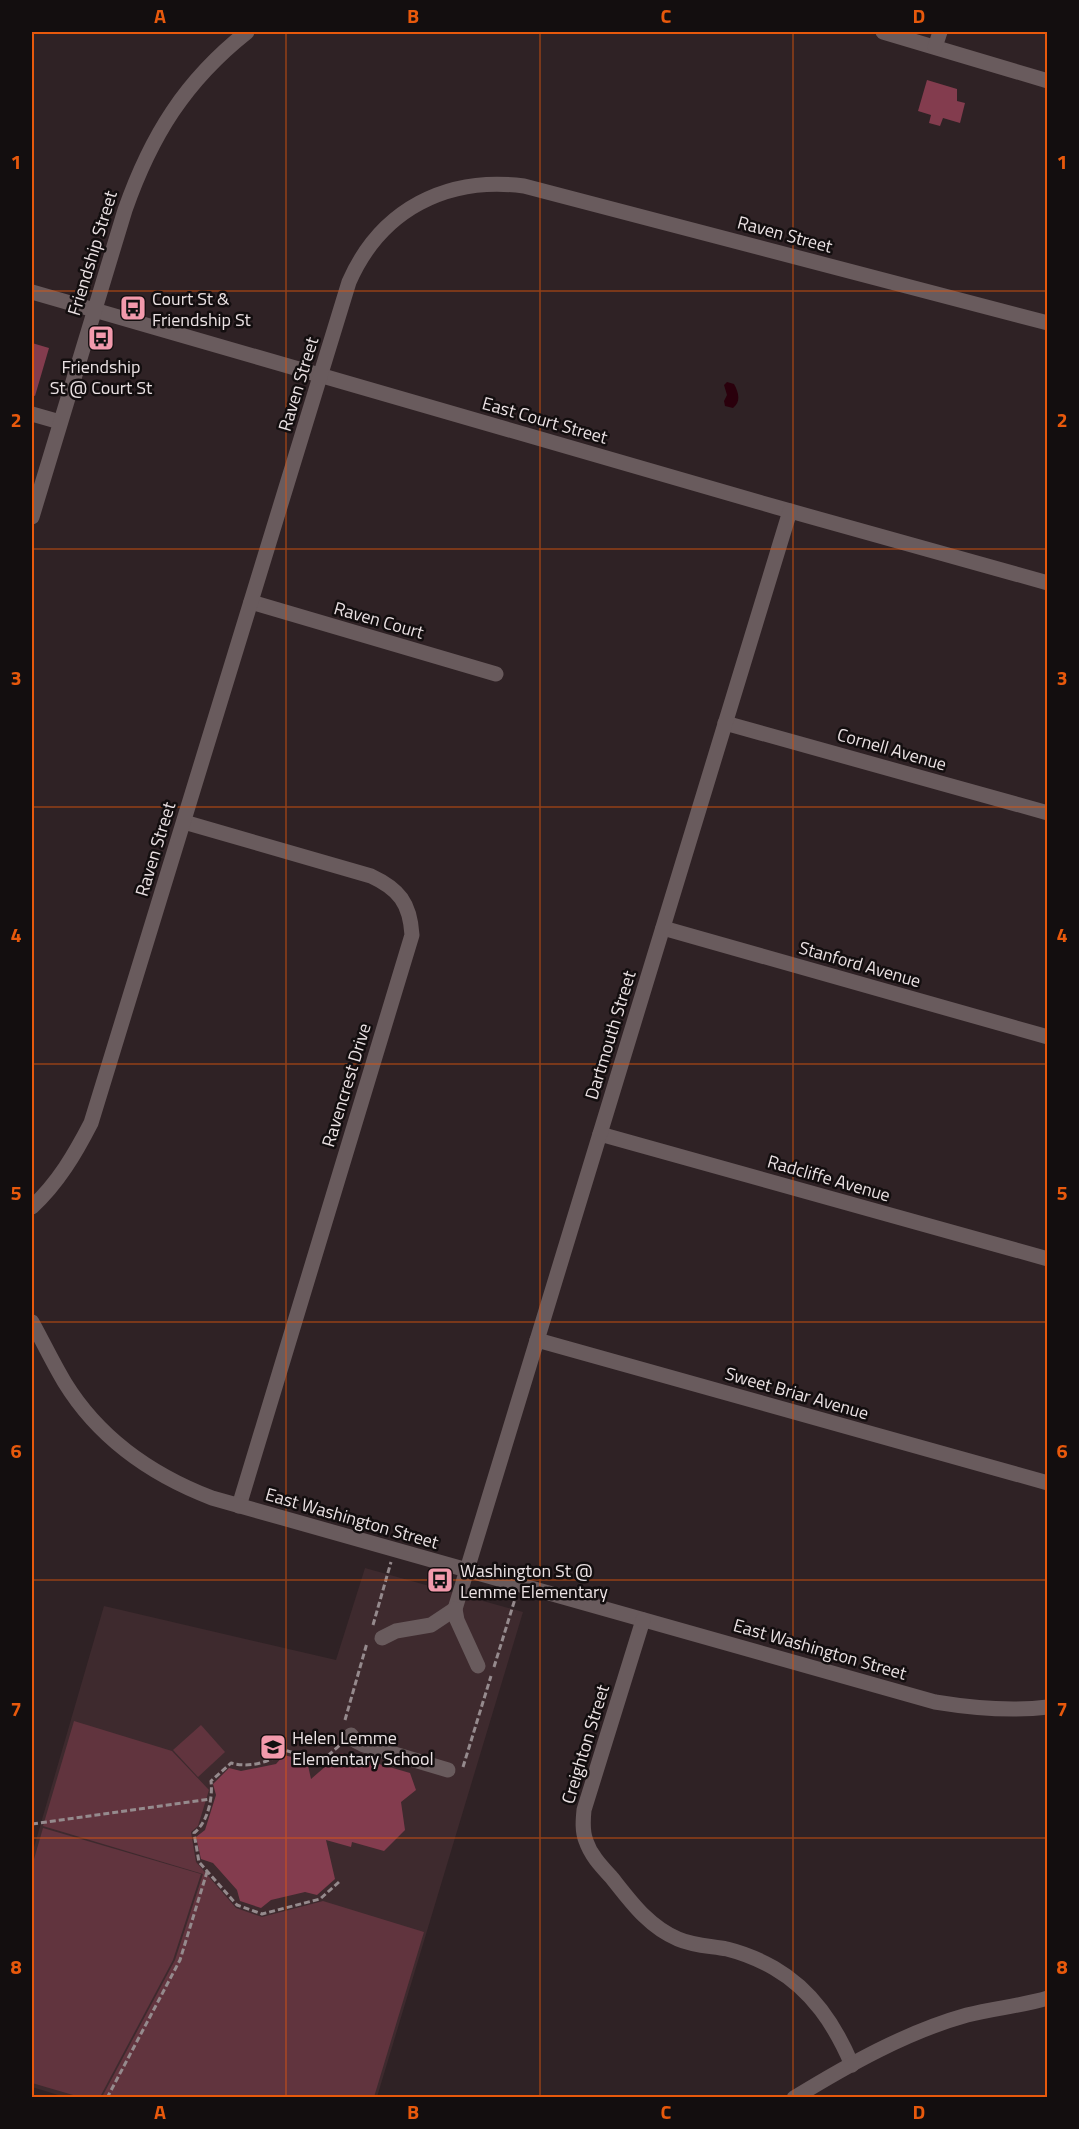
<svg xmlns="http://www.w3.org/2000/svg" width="1079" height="2129" font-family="'Titillium Web',sans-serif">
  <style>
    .built { fill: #3e2a2e }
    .green { fill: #61343e }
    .water { fill: #2a000c }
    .building { fill: #833c4e }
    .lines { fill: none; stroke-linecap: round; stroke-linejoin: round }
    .path { stroke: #958a8d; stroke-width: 3; stroke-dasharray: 6 3; stroke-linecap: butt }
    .minor { stroke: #695b5d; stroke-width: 15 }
    .grid { fill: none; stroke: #e8590c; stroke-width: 1.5; stroke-opacity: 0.55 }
    .labels { text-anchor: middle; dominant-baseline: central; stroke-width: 5; stroke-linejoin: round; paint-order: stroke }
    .street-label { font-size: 18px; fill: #ebe2e4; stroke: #130e0f }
    .poi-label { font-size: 18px; fill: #ebe2e4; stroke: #130e0f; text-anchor: start }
    .neatline { fill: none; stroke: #e8590c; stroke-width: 2 }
    .grid-label { font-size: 20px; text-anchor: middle; font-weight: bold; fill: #e8590c }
  </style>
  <rect width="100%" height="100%" fill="#2f2225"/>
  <polygon class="built" points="365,1568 523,1612 377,2097 68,2098 32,2087 32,1854 104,1606 336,1660"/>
  <g class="green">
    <polygon points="74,1721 172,1751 209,1790 198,1826 191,1832 196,1862 236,1908 262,1917 323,1901 424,1932 374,2097 102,2097 175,1960 203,1874 43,1826"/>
    <polygon points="201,1725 225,1752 198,1777 173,1750"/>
    <polygon points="43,1828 201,1874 173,1960 100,2097 80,2097 32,2083 32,1866"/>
  </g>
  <path class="water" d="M727 382 734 384C739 393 741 402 733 408L725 406 724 401 727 395 724 385Z"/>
  <g class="building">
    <polygon points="927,80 957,89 957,101 965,103 960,123 943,118 940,126 929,123 931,115 918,111"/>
    <polygon points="32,343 49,348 35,396 32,395"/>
    <polygon points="341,1753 410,1773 416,1790 401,1802 405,1830 384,1851 352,1842 351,1847 326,1840 335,1879 317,1895 305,1892 271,1900 261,1908 240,1901 237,1890 213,1863 201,1859 196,1837 205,1830 216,1795 213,1784 229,1768 241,1771 276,1764 284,1755 307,1761 311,1779"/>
  </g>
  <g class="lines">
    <g class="path">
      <polyline points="373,1625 391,1562"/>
      <polyline points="494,1667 515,1599"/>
      <polyline points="345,1720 367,1643"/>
      <polyline points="463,1767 491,1676"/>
      <polyline points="32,1824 211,1799"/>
      <path d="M339 1882 320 1899 262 1914 237 1905 199 1862 194 1833C208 1822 213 1798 211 1781L231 1763C248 1768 271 1763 284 1750L322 1761 341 1744"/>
      <polyline points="107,2098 180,1960 207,1872"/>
    </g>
    <g class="minor">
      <polyline points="883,32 1048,81"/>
      <polyline points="935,47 940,32"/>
      <polyline points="32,292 776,507 1048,583"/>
      <polyline points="32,414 60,422"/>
      <path d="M32 517 125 210C151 136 185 81 247 32"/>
      <polyline points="251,602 496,674"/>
      <polyline points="725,723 1048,813"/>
      <path d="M184 822 371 876C399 889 410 903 412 935L239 1506"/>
      <polyline points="663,928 1048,1037"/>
      <polyline points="600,1134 1048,1259"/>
      <path d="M32 1207C58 1183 75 1154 91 1123L349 282C381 209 447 176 524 186L1048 323"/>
      <path d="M32 1322C43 1342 53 1363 65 1383 99 1438 152 1475 212 1498L935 1702C972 1708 1010 1712 1048 1707"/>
      <polyline points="537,1340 1048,1483"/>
      <polyline points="455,1609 790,511"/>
      <path d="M643 1620 584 1810C583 1820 582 1831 586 1841 591 1856 602 1867 612 1878 631 1902 649 1927 678 1939 694 1946 711 1946 727 1949 743 1953 760 1960 774 1968 812 1990 835 2025 852 2065"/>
      <polyline points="382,1638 396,1631 431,1625 455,1609 457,1620 478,1666"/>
      <polyline points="351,1735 356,1741 364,1745 448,1770"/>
      <path d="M794 2098C848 2065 906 2032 967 2015 994 2008 1021 2006 1048 1998"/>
    </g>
  </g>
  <path class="grid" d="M286 32V2098M540 32V2098M793 32V2098M32 291H1048M32 549H1048M32 807H1048M32 1064H1048M32 1322H1048M32 1580H1048M32 1838H1048"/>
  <defs>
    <symbol id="bus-square" viewBox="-11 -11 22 22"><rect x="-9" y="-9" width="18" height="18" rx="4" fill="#f29aac" stroke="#130e0f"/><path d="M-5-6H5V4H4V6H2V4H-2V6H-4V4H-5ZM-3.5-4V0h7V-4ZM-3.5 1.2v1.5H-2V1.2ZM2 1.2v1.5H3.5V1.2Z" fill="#111"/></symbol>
    <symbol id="school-square" viewBox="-11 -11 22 22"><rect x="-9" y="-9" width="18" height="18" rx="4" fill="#f29aac" stroke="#130e0f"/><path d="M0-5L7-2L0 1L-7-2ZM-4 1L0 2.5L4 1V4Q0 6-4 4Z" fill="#111"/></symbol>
  </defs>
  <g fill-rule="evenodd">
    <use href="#bus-square" x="118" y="293" width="30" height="30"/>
    <use href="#bus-square" x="86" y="323" width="30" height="30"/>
    <use href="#bus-square" x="425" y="1565" width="30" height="30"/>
    <use href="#school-square" x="258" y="1732" width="30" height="30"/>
  </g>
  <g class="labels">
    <g class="street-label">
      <text transform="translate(785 234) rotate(15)">Raven Street</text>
      <text transform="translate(92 253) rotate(-73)">Friendship Street</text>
      <text transform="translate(298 384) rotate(-73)">Raven Street</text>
      <text transform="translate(545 420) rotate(16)">East Court Street</text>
      <text transform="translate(379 620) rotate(16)">Raven Court</text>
      <text transform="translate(892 749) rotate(16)">Cornell Avenue</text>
      <text transform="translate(155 849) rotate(-73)">Raven Street</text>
      <text transform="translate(860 964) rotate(16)">Stanford Avenue</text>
      <text transform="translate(610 1035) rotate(-73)">Dartmouth Street</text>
      <text transform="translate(346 1085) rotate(-73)">Ravencrest Drive</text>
      <text transform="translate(829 1178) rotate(16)">Radcliffe Avenue</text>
      <text transform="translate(797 1393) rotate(16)">Sweet Briar Avenue</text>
      <text transform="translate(352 1518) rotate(16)">East Washington Street</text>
      <text transform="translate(820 1649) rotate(16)">East Washington Street</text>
      <text transform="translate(585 1744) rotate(-73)">Creighton Street</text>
    </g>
    <g class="poi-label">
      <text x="152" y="298">Court St &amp;<tspan x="152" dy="21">Friendship St</tspan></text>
      <text x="101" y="366" text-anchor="middle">Friendship<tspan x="101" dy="21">St @ Court St</tspan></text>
      <text x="460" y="1570">Washington St @<tspan x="460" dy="21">Lemme Elementary</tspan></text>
      <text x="292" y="1737">Helen Lemme<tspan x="292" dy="21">Elementary School</tspan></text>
    </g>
  </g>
  <rect width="1079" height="2129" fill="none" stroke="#130e0f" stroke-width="66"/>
  <rect x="33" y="33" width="1013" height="2063" class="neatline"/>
  <g class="grid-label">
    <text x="160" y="23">A</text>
    <text x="413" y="23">B</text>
    <text x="666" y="23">C</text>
    <text x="919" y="23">D</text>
    <text x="16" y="169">1</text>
    <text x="1062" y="169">1</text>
    <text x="16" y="427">2</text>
    <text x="1062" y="427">2</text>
    <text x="16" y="685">3</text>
    <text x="1062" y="685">3</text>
    <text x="16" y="942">4</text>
    <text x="1062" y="942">4</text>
    <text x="16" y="1200">5</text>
    <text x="1062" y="1200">5</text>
    <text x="16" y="1458">6</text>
    <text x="1062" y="1458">6</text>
    <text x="16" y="1716">7</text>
    <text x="1062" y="1716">7</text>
    <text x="16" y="1974">8</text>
    <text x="1062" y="1974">8</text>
    <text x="160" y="2119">A</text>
    <text x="413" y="2119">B</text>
    <text x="666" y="2119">C</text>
    <text x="919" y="2119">D</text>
  </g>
</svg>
